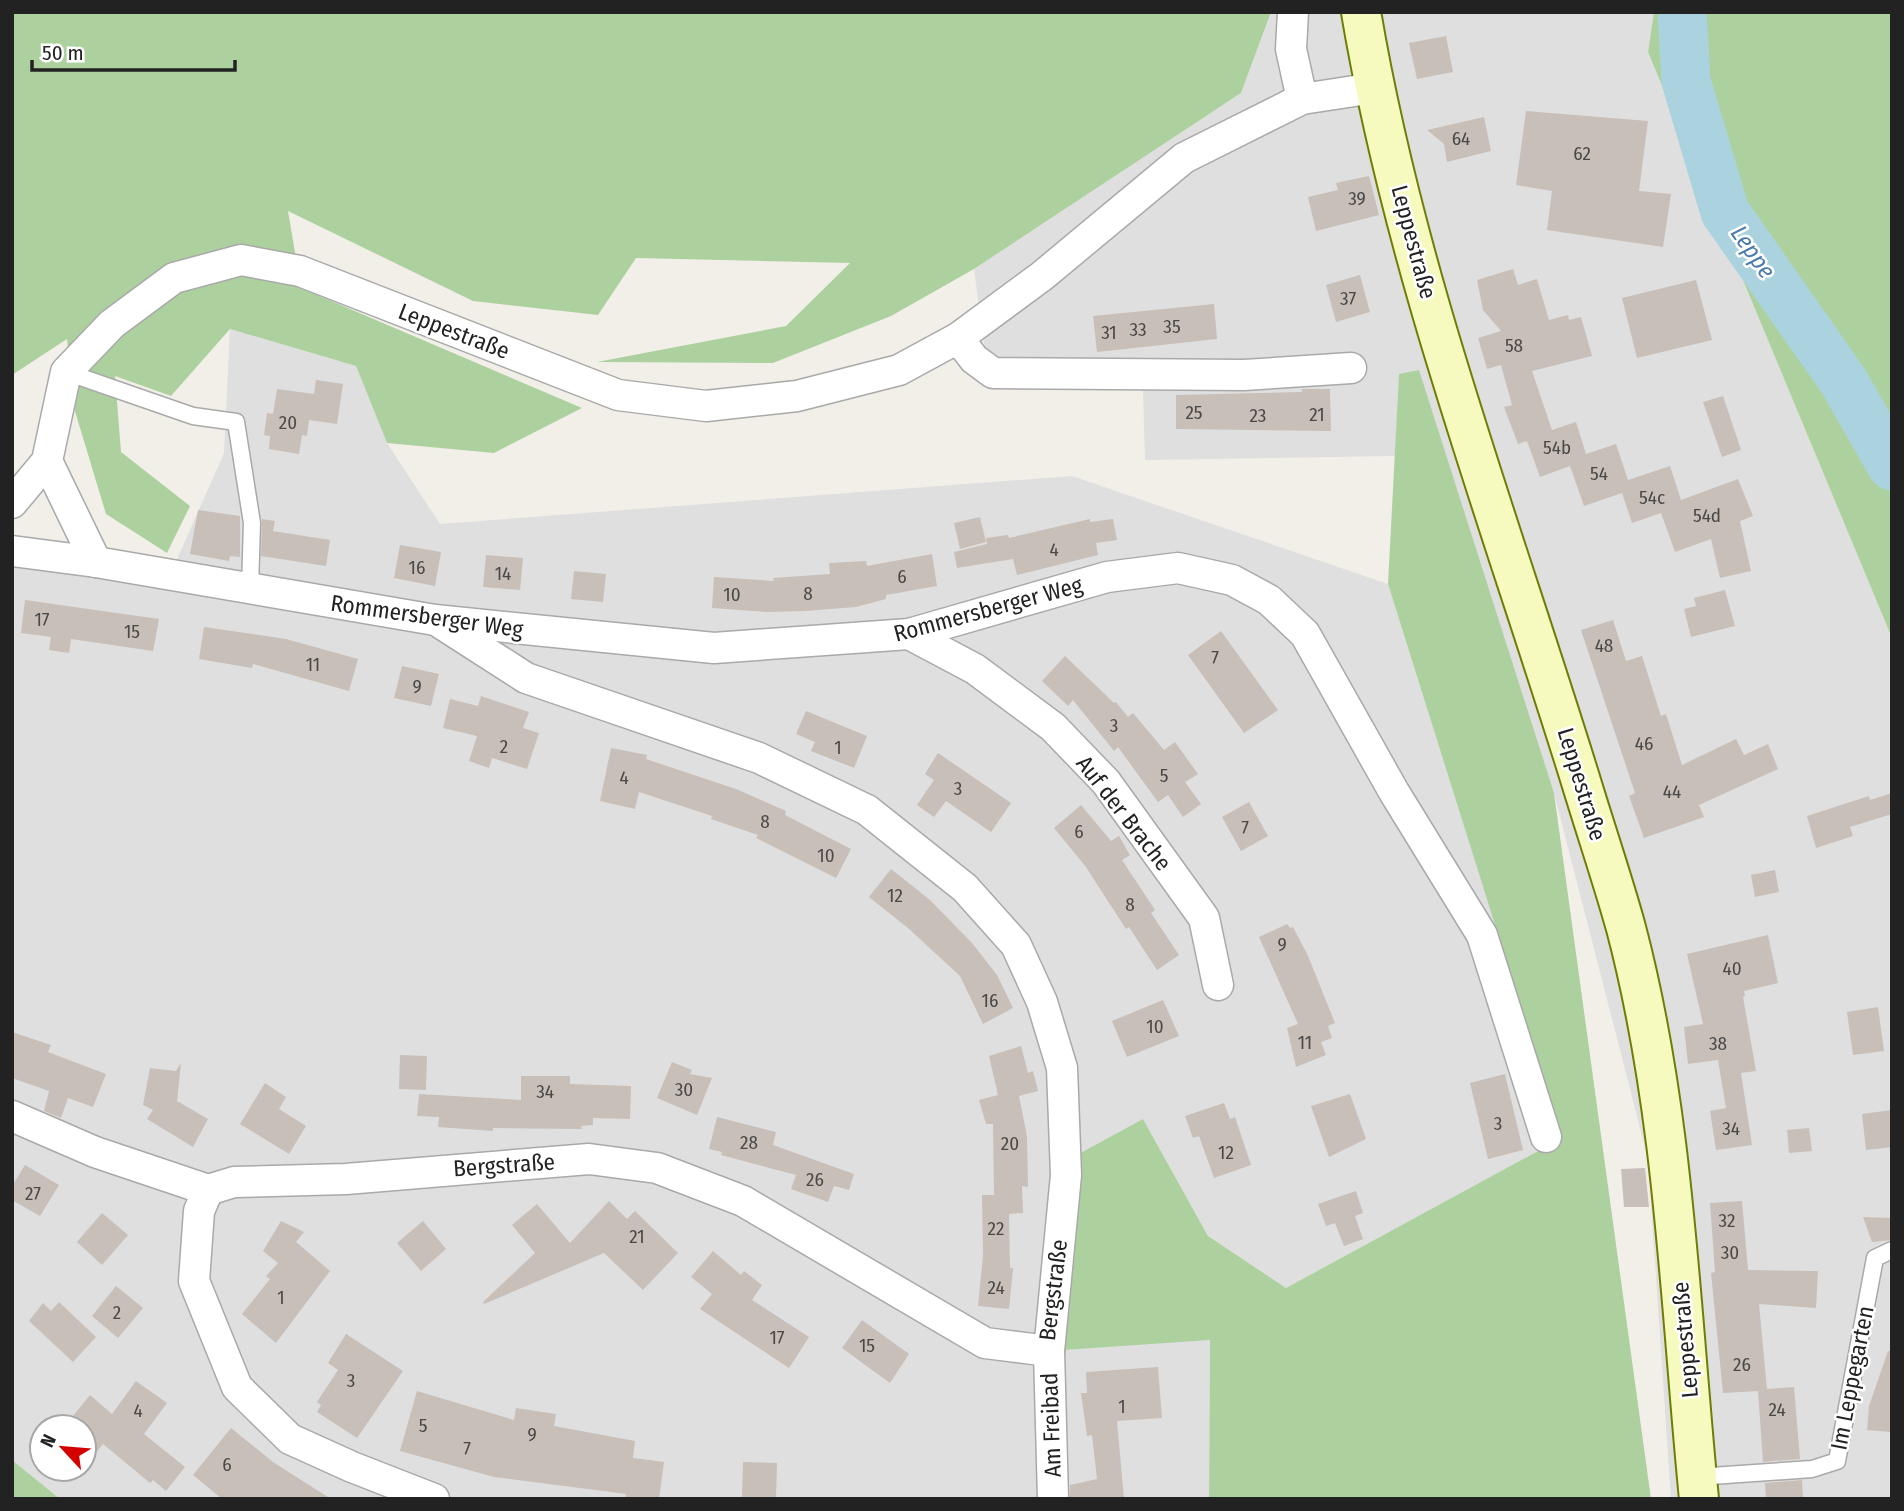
<svg xmlns="http://www.w3.org/2000/svg" width="1904" height="1511" font-family="'Fira Sans Condensed',sans-serif">
  <style>
    .residential { fill: #e0dfdf; fill-rule: evenodd }
    .forest { fill: #add19e }
    .lines { fill: none; stroke-linecap: round; stroke-linejoin: round }
    .river { stroke: #aad3df; stroke-width: 49 }
    .building { fill: #c7bfb8 }
    .service-casing { stroke: #a9a9a9; stroke-width: 19 }
    .minor-casing { stroke: #a9a9a9; stroke-width: 33 }
    .secondary-casing { stroke: #707d05; stroke-width: 42 }
    .service { stroke: #fff; stroke-width: 16 }
    .minor { stroke: #fff; stroke-width: 30 }
    .secondary { stroke: #f7fabf; stroke-width: 38 }
    .labels { text-anchor: middle; dominant-baseline: central; stroke-width: 5; stroke-linejoin: round; paint-order: stroke }
    .number-label { font-size: 19px; fill: #4b4948 }
    .street-label { font-size: 23px; fill: #222; stroke: #fff }
    .water-label { font-size: 24px; font-style: italic; fill: #4a7aab; stroke: #fff }
  </style>
  <rect width="100%" height="100%" fill="#f2efe9"/>
  <g class="residential">
    <polygon points="1271,12 1654,12 1648,52 1892,638 1892,1499 1671,1499 1648,1159 1554,793 1399,374 1395,456 1145,460 1143,390 989,381 974,269 1241,93"/>
    <path d="M230 329 356 366 387 443 440 524 1072 476 1388 584 1563 1138 1286 1288 1208 1236 1143 1119 1049 1351 1210 1339 1209 1499H60L12 1460V568L174 566 224 453ZM42 1427H84V1469H42Z"/>
  </g>
  <g class="forest">
    <polygon points="12,12 1271,12 1241,93 974,269 891,316 773,363 597,362 786,326 850,263 636,258 598,315 473,301 288,211 301,288 582,408 494,453 387,443 356,366 230,329 171,396 115,376 121,452 190,506 167,553 106,514 74,408 67,339 12,375"/>
    <polygon points="1654,12 1892,12 1892,638 1648,52"/>
    <polygon points="1419,370 1554,793 1651,1499 1209,1499 1210,1340 1049,1351 1066,1161 1143,1119 1208,1236 1286,1288 1562,1138 1388,584 1399,374"/>
    <polygon points="12,1460 60,1499 12,1499"/>
  </g>
  <g class="lines">
    <polyline class="river" points="1682,12 1686,81 1725,212 1844,382 1892,466"/>
  </g>
  <g class="building">
    <polygon points="1446,36 1453,72 1417,79 1409,43"/>
    <polygon points="1526,111 1648,121 1639,191 1671,194 1663,247 1547,230 1552,191 1516,185"/>
    <polygon points="1484,117 1491,151 1447,162 1444,144 1427,130"/>
    <polygon points="1369,176 1379,215 1316,231 1308,197 1338,190 1336,183"/>
    <polygon points="1513,269 1518,285 1537,279 1549,320 1568,315 1569,320 1581,317 1592,356 1532,371 1552,430 1576,422 1586,454 1616,444 1628,480 1670,466 1681,500 1738,479 1753,516 1740,521 1751,571 1720,578 1711,539 1675,552 1661,513 1632,523 1622,493 1584,506 1570,466 1540,477 1527,441 1518,444 1504,407 1512,405 1501,365 1487,369 1478,338 1501,331 1483,310 1477,280"/>
    <polygon points="1360,275 1370,312 1336,322 1326,285"/>
    <polygon points="1696,280 1712,340 1637,358 1622,298"/>
    <polygon points="1214,304 1217,339 1097,352 1093,316"/>
    <polygon points="316,380 343,384 337,424 309,420 307,436 302,435 299,454 269,449 270,436 264,435 267,413 273,414 277,389 314,394"/>
    <polygon points="1302,389 1330,389 1331,431 1176,429 1176,395 1302,392"/>
    <polygon points="1723,396 1741,450 1722,457 1703,402"/>
    <polygon points="198,510 240,516 240,557 230,556 229,561 190,554"/>
    <polygon points="980,517 986,542 960,549 954,523"/>
    <polygon points="262,519 275,521 273,531 330,540 326,566 261,556"/>
    <polygon points="1090,519 1090,522 1113,519 1117,540 1096,543 1098,555 1017,575 1013,559 957,568 954,552 987,544 986,538 1008,535 1009,538"/>
    <polygon points="400,545 441,552 435,586 394,578"/>
    <polygon points="932,554 937,586 886,595 886,599 856,607 805,611 767,612 712,608 714,577 774,581 773,578 830,574 829,563 866,561 867,566"/>
    <polygon points="486,555 523,558 520,590 483,587"/>
    <polygon points="574,571 606,574 603,602 571,599"/>
    <polygon points="1725,590 1735,626 1691,637 1684,609 1696,606 1694,598"/>
    <polygon points="25,600 159,619 153,651 71,639 69,653 49,650 51,637 21,633"/>
    <polygon points="1613,620 1626,661 1642,656 1661,716 1666,714 1682,765 1736,739 1744,755 1768,744 1778,769 1699,805 1704,817 1644,838 1629,796 1635,793 1581,630"/>
    <polygon points="204,627 286,639 358,659 349,691 253,664 252,668 199,659"/>
    <polygon points="1221,631 1278,710 1244,733 1188,655"/>
    <polygon points="1065,656 1114,703 1116,702 1128,717 1133,713 1164,750 1175,742 1198,774 1185,782 1201,804 1183,817 1168,795 1158,802 1118,747 1114,751 1073,700 1068,706 1042,681"/>
    <polygon points="402,666 439,674 431,706 394,698"/>
    <polygon points="481,696 529,712 523,728 539,733 527,769 492,758 489,768 469,761 477,736 443,728 450,699 478,706"/>
    <polygon points="806,711 867,736 854,768 811,751 815,742 796,734"/>
    <polygon points="611,748 647,755 646,759 736,789 786,811 785,815 851,849 836,878 756,838 758,835 711,819 712,816 639,792 635,809 600,801"/>
    <polygon points="938,753 1011,803 991,832 946,801 934,817 917,805 934,780 925,774"/>
    <polygon points="1892,793 1892,814 1850,827 1853,836 1816,848 1807,816 1869,796 1870,800"/>
    <polygon points="1249,802 1268,836 1241,851 1222,817"/>
    <polygon points="1081,805 1111,841 1119,836 1130,855 1122,860 1155,910 1151,913 1179,955 1157,970 1129,927 1126,929 1086,867 1054,828"/>
    <polygon points="891,869 930,900 972,943 997,975 1013,1008 983,1024 960,976 908,928 869,897"/>
    <polygon points="1775,870 1779,892 1755,897 1751,875"/>
    <polygon points="1287,924 1290,928 1293,927 1308,956 1335,1023 1328,1026 1332,1038 1321,1042 1326,1055 1296,1067 1287,1028 1298,1024 1259,937"/>
    <polygon points="1768,935 1778,983 1744,991 1745,996 1743,997 1756,1071 1741,1073 1752,1145 1716,1150 1710,1111 1726,1108 1718,1060 1688,1064 1684,1027 1703,1024 1687,954"/>
    <polygon points="1163,1000 1179,1036 1127,1057 1112,1021"/>
    <polygon points="1878,1007 1884,1051 1853,1055 1847,1012"/>
    <polygon points="12,1032 51,1045 48,1052 106,1074 93,1107 68,1098 61,1118 44,1111 49,1091 12,1078"/>
    <polygon points="1021,1046 1028,1073 1033,1071 1038,1091 1019,1096 1027,1136 1028,1187 1022,1186 1023,1213 1009,1214 1010,1268 1013,1268 1009,1309 978,1306 983,1256 982,1195 994,1195 993,1124 986,1124 979,1100 998,1095 989,1056"/>
    <polygon points="400,1055 427,1056 426,1090 399,1089"/>
    <polygon points="672,1062 692,1070 690,1074 712,1078 697,1115 657,1098"/>
    <polygon points="181,1063 177,1101 208,1119 193,1147 147,1119 153,1110 143,1105 150,1068 176,1071"/>
    <polygon points="1505,1074 1523,1150 1488,1159 1470,1083"/>
    <polygon points="521,1076 570,1076 570,1084 631,1086 630,1119 593,1118 593,1125 581,1126 582,1129 493,1128 493,1131 438,1127 439,1117 417,1116 419,1094 521,1100"/>
    <polygon points="265,1083 286,1097 279,1109 306,1126 289,1154 240,1124"/>
    <polygon points="1350,1094 1366,1139 1329,1157 1311,1106"/>
    <polygon points="1224,1103 1230,1119 1235,1117 1251,1165 1214,1178 1199,1136 1193,1138 1185,1116"/>
    <polygon points="1892,1110 1892,1147 1866,1150 1862,1114"/>
    <polygon points="717,1117 776,1132 773,1145 854,1174 849,1190 834,1186 828,1202 791,1189 796,1175 721,1155 722,1152 709,1149"/>
    <polygon points="1809,1128 1812,1151 1789,1153 1787,1130"/>
    <polygon points="25,1165 59,1185 40,1216 12,1200 12,1186"/>
    <polygon points="1645,1168 1649,1207 1624,1207 1621,1169"/>
    <polygon points="1356,1191 1363,1213 1355,1216 1363,1239 1344,1246 1335,1223 1326,1226 1318,1204"/>
    <polygon points="609,1201 627,1219 635,1211 678,1253 643,1290 604,1253 484,1304 483,1302 535,1253 512,1225 537,1204 570,1243"/>
    <polygon points="1742,1201 1748,1270 1818,1271 1816,1308 1759,1304 1767,1389 1794,1387 1800,1459 1763,1462 1758,1391 1723,1393 1711,1273 1715,1272 1710,1203"/>
    <polygon points="102,1213 128,1235 102,1265 77,1242"/>
    <polygon points="1863,1217 1892,1218 1892,1240 1872,1242"/>
    <polygon points="281,1221 304,1232 296,1242 330,1271 276,1343 242,1314 270,1279 266,1276 278,1263 263,1251"/>
    <polygon points="423,1221 446,1249 421,1271 397,1243"/>
    <polygon points="713,1251 741,1275 744,1271 762,1285 752,1300 809,1337 789,1368 700,1309 712,1294 691,1277"/>
    <polygon points="116,1286 143,1308 118,1338 92,1316"/>
    <polygon points="59,1302 96,1337 73,1362 29,1321 43,1303 51,1311"/>
    <polygon points="862,1320 909,1354 890,1383 842,1348"/>
    <polygon points="346,1334 403,1371 357,1438 317,1412 321,1405 317,1402 338,1370 328,1363"/>
    <polygon points="1888,1351 1892,1351 1890,1432 1867,1430 1869,1406"/>
    <polygon points="1158,1367 1162,1418 1117,1421 1124,1499 1070,1499 1070,1485 1097,1479 1092,1435 1087,1436 1081,1393 1087,1393 1086,1372"/>
    <polygon points="136,1381 167,1403 144,1434 185,1467 166,1491 153,1480 150,1483 103,1444 84,1467 84,1427 64,1427 90,1395 112,1414"/>
    <polygon points="417,1391 514,1420 516,1408 556,1414 554,1426 635,1441 633,1458 664,1462 659,1499 625,1499 626,1494 494,1477 400,1451"/>
    <polygon points="231,1428 273,1462 331,1499 222,1499 193,1475"/>
    <polygon points="743,1462 777,1463 776,1499 742,1499"/>
    <polygon points="1802,1480 1803,1499 1766,1499 1765,1483"/>
  </g>
  <g class="lines">
    <defs>
      <g id="service">
        <polyline points="66,372 193,416 236,422 252,523 250,588"/>
        <polyline points="1697,1477 1812,1469 1837,1461 1875,1258 1892,1250"/>
      </g>
      <g id="minor">
        <polyline points="1293,12 1291,49 1302,99"/>
        <polyline points="958,338 974,359 993,373 1244,375 1351,368"/>
        <polyline points="47,461 96,562"/>
        <polyline points="12,503 47,461 66,372 112,324 174,278 241,260 300,271 618,395 706,406 797,396 899,370 958,338 1042,276 1184,158 1302,99 1374,88"/>
        <polyline points="12,551 96,562 435,620 714,648 909,634 1107,577 1178,568 1232,580 1269,600 1305,634 1394,792 1482,935 1546,1137"/>
        <polyline points="442,624 526,678 759,758 867,810 965,888 1016,945 1042,1002 1062,1068 1066,1175 1049,1351 1053,1499"/>
        <polyline points="909,634 975,669 1053,727 1106,782 1204,918 1218,985"/>
        <polyline points="12,1116 95,1152 208,1190 234,1182 346,1179 589,1159 657,1168 743,1201 985,1343 1049,1351"/>
        <polyline points="208,1190 199,1211 194,1281 237,1387 290,1439 352,1467 434,1499"/>
      </g>
      <path id="secondary" d="M1361 12C1406 278 1504 531 1583 788 1597 834 1613 881 1626 928 1675 1114 1680 1308 1699 1499"/>
    </defs>
    <use href="#service" class="service-casing"/>
    <use href="#minor" class="minor-casing"/>
    <use href="#secondary" class="secondary-casing"/>
    <use href="#service" class="service"/>
    <use href="#minor" class="minor"/>
    <use href="#secondary" class="secondary"/>
  </g>
  <g class="labels">
    <g class="number-label">
      <text x="1461" y="138">64</text>
      <text x="1582" y="153">62</text>
      <text x="1357" y="198">39</text>
      <text x="1348" y="298">37</text>
      <text x="1172" y="326">35</text>
      <text x="1138" y="329">33</text>
      <text x="1109" y="332">31</text>
      <text x="1514" y="345">58</text>
      <text x="1194" y="412">25</text>
      <text x="1317" y="414">21</text>
      <text x="1258" y="415">23</text>
      <text x="288" y="422">20</text>
      <text x="1557" y="447">54b</text>
      <text x="1599" y="473">54</text>
      <text x="1652" y="497">54c</text>
      <text x="1707" y="515">54d</text>
      <text x="1054" y="549">4</text>
      <text x="417" y="567">16</text>
      <text x="503" y="573">14</text>
      <text x="902" y="576">6</text>
      <text x="808" y="593">8</text>
      <text x="732" y="594">10</text>
      <text x="42" y="619">17</text>
      <text x="132" y="631">15</text>
      <text x="1604" y="645">48</text>
      <text x="1215" y="657">7</text>
      <text x="313" y="664">11</text>
      <text x="417" y="686">9</text>
      <text x="1114" y="725">3</text>
      <text x="1644" y="743">46</text>
      <text x="504" y="746">2</text>
      <text x="838" y="747">1</text>
      <text x="1164" y="775">5</text>
      <text x="624" y="777">4</text>
      <text x="958" y="788">3</text>
      <text x="1672" y="791">44</text>
      <text x="765" y="821">8</text>
      <text x="1245" y="827">7</text>
      <text x="1079" y="831">6</text>
      <text x="826" y="855">10</text>
      <text x="895" y="895">12</text>
      <text x="1130" y="904">8</text>
      <text x="1282" y="944">9</text>
      <text x="1732" y="968">40</text>
      <text x="990" y="1000">16</text>
      <text x="1155" y="1026">10</text>
      <text x="1305" y="1042">11</text>
      <text x="1718" y="1043">38</text>
      <text x="684" y="1089">30</text>
      <text x="545" y="1091">34</text>
      <text x="1498" y="1123">3</text>
      <text x="1731" y="1128">34</text>
      <text x="749" y="1142">28</text>
      <text x="1010" y="1143">20</text>
      <text x="1226" y="1152">12</text>
      <text x="815" y="1179">26</text>
      <text x="33" y="1193">27</text>
      <text x="1727" y="1220">32</text>
      <text x="996" y="1228">22</text>
      <text x="637" y="1236">21</text>
      <text x="1730" y="1252">30</text>
      <text x="996" y="1287">24</text>
      <text x="281" y="1297">1</text>
      <text x="117" y="1312">2</text>
      <text x="777" y="1337">17</text>
      <text x="867" y="1345">15</text>
      <text x="1742" y="1364">26</text>
      <text x="351" y="1380">3</text>
      <text x="1122" y="1406">1</text>
      <text x="1777" y="1409">24</text>
      <text x="138" y="1410">4</text>
      <text x="423" y="1425">5</text>
      <text x="532" y="1434">9</text>
      <text x="467" y="1448">7</text>
      <text x="227" y="1464">6</text>
    </g>
    <g class="street-label">
      <text transform="translate(1414 242) rotate(75)">Leppestraße</text>
      <text transform="translate(454 331) rotate(21)">Leppestraße</text>
      <text transform="translate(988 609) rotate(-15)">Rommersberger Weg</text>
      <text transform="translate(427 616) rotate(8)">Rommersberger Weg</text>
      <text transform="translate(1582 784) rotate(73)">Leppestraße</text>
      <text transform="translate(1124 813) rotate(52)">Auf der Brache</text>
      <text transform="translate(504 1165) rotate(-4)">Bergstraße</text>
      <text transform="translate(1053 1290) rotate(-83)">Bergstraße</text>
      <text transform="translate(1685 1340) rotate(-95)">Leppestraße</text>
      <text transform="translate(1852 1378) rotate(-79)">Im Leppegarten</text>
      <text transform="translate(1051 1425) rotate(-92)">Am Freibad</text>
    </g>
    <g class="water-label">
      <text transform="translate(1753 252) rotate(55)">Leppe</text>
    </g>
  </g>
  <rect width="1904" height="1511" fill="none" stroke="#222222" stroke-width="28"/>
  <g transform="translate(63 1448) rotate(296)"><circle r="33" fill="#ffffff" stroke="#a7a7a7" stroke-width="2"/>
  <path d="M0-5L12 26L0 18L-12 26Z" fill="#d40000"/>
  <text y="-10" font-size="19" font-weight="bold" text-anchor="middle" fill="#222222">N</text>
  </g>
  <path d="M32 60v10h203v-10" fill="none" stroke="#222222" stroke-width="3.5"/>
  <text x="42" y="60" font-size="21" fill="#222222" stroke="#ffffff" stroke-width="5" paint-order="stroke">50 m</text>
</svg>
